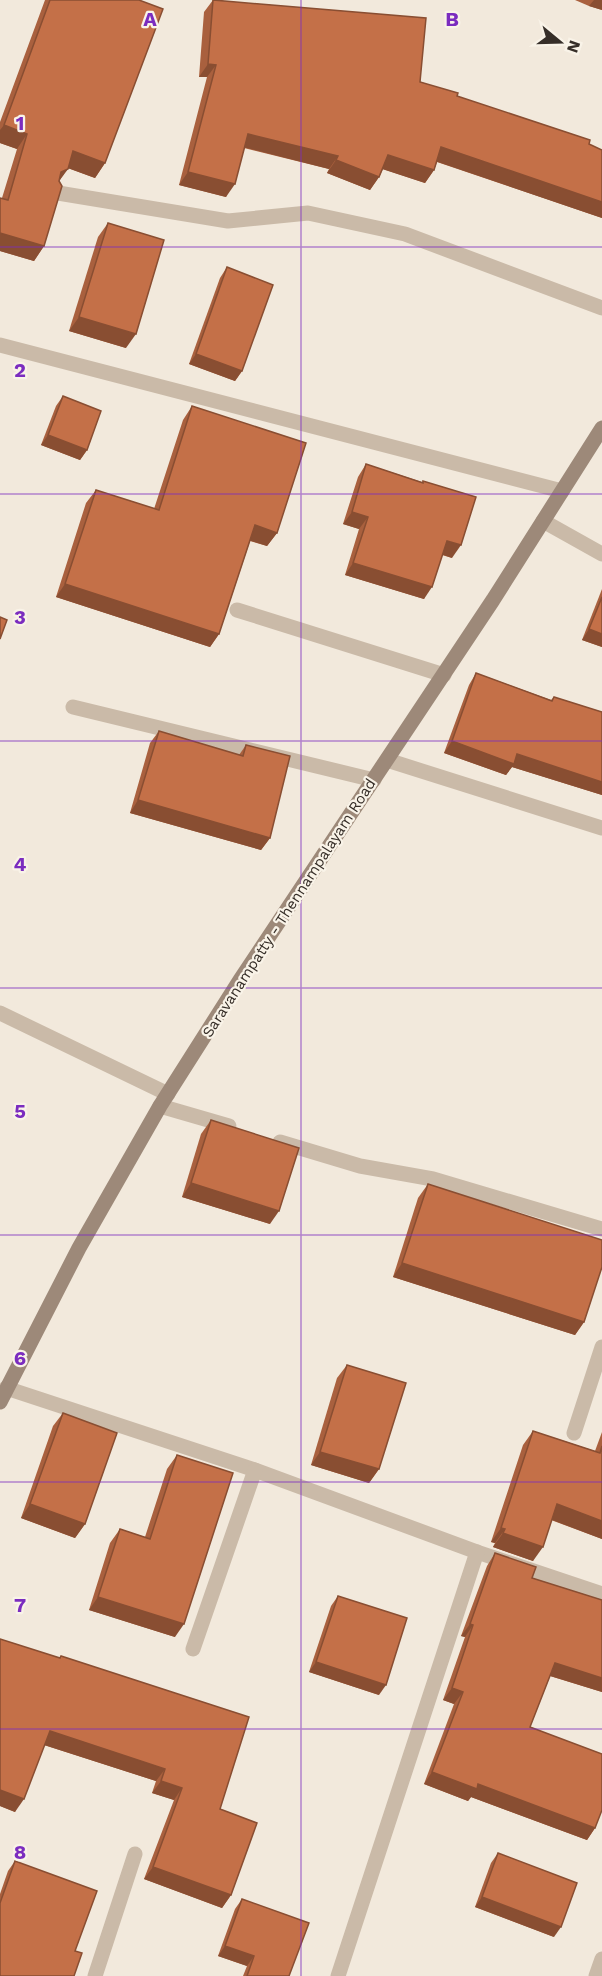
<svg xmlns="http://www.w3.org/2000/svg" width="602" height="1976" font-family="'Work Sans',sans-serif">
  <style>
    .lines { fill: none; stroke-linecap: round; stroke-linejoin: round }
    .lane { stroke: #cabaa8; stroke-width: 15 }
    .street { stroke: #cabaa8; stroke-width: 15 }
    .secondary { stroke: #9d8979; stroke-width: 15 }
    .wall { fill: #a9603e }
    .shaded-wall { fill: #894e32 }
    .building { fill: #c47048; stroke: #894e32; stroke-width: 1.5 }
    .grid { fill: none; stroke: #7b2cbf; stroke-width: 1.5; stroke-opacity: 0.55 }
    .labels { text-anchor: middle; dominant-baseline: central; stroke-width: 4.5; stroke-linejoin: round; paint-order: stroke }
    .street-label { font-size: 15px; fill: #362e28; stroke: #f9f3e8 }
    .grid-label { font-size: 20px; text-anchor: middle; font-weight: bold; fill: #7b2cbf; stroke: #f9f3e8; stroke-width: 4.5; stroke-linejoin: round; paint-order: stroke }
  </style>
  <rect width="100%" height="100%" fill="#f2e9dc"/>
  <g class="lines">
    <g class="lane">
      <polyline points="58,193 228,221 308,213 405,234 602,308"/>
      <polyline points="237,610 444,675"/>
    </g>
    <g class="street">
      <polyline points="0,345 562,491"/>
      <polyline points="543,521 602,554"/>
      <polyline points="73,707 374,780"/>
      <polyline points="387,760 602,828"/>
      <polyline points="0,1013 168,1094"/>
      <polyline points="160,1106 229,1126"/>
      <polyline points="280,1142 360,1166 433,1179 602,1229"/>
      <polyline points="6,1388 255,1470 477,1552 602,1594"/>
      <polyline points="574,1433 602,1347"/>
      <polyline points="193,1649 255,1470"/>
      <polyline points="95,1976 135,1854"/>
      <polyline points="338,1976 477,1552"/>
      <polyline points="596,1976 602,1959"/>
    </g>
    <polyline class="secondary" points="0,1402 79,1248 160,1106 240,980 493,600 602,428"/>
  </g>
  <g class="wall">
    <polygon points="45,0 139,0 105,163 95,178 68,168 59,181 44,246 34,261 0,251 0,198 2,198 17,149 0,143 0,122"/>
    <polygon points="213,0 457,96 602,150 602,218 437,162 434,170 425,183 383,169 379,177 370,190 327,173 329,169 244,148 226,197 179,185 207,77 199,77 204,12"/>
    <polygon points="575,0 602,0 602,10 589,6"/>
    <polygon points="108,223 126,348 69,331 98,237"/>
    <polygon points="227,267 242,371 235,381 189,364 220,278"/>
    <polygon points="63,396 87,450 80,460 41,445 56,406"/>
    <polygon points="192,406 277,533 267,546 250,541 219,634 210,647 56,597 86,503 96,490 154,509 183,420"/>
    <polygon points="366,464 422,482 423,481 452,558 442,555 424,599 345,575 359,529 343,524 358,477"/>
    <polygon points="602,589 602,647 582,640"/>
    <polygon points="476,673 551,700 554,697 602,712 602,795 512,767 506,775 444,753 469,685"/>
    <polygon points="159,731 239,755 246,745 270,838 261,850 130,813 150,743"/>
    <polygon points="211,1120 270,1224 182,1197 201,1134"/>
    <polygon points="428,1184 584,1322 575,1335 393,1277 418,1198"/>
    <polygon points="347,1365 379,1469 369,1483 311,1465 337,1378"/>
    <polygon points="63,1413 85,1524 75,1538 21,1518 53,1426"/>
    <polygon points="533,1431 595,1451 602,1432 602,1539 551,1520 533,1561 493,1547 495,1543 491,1542 523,1445"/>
    <polygon points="177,1455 175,1637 89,1610 110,1543 120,1529 145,1537 167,1469"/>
    <polygon points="495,1553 532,1578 602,1600 602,1692 550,1676 530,1727 595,1828 587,1840 471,1797 468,1801 424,1784 454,1704 443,1700 465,1637 461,1636 487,1566"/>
    <polygon points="338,1596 379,1695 309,1672 331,1606"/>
    <polygon points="0,1639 59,1658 61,1656 220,1809 231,1895 222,1908 144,1879 174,1800 152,1793 156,1781 44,1745 15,1812 0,1806"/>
    <polygon points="498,1853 554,1937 475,1907 491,1863"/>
    <polygon points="15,1861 75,1951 0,1976 0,1894 8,1871"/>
    <polygon points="242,1899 289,1976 243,1976 247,1966 218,1956 235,1909"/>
  </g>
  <g class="shaded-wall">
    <polygon points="594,0 602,0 602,10 589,6"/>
    <polygon points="208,64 216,65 207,77 199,77"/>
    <polygon points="4,125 27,134 17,149 0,143 0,130"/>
    <polygon points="248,134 338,156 329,169 239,146"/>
    <polygon points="441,147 602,202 602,218 432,160"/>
    <polygon points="73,151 105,163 95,178 62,166"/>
    <polygon points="388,155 434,170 425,183 379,168"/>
    <polygon points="336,160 379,177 370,190 327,173"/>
    <polygon points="68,169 57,184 61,172"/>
    <polygon points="188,172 235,184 226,197 179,185"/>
    <polygon points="0,233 44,246 34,261 0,251"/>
    <polygon points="79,317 136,334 126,348 69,331"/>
    <polygon points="196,354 242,371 235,381 189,364"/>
    <polygon points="48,435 87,450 80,460 41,445"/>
    <polygon points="352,512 368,517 359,529 343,524"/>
    <polygon points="255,525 277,533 267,546 245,539"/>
    <polygon points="447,541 461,545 452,558 438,553"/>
    <polygon points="353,563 432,587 424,599 345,575"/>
    <polygon points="65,584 219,634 210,647 56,597"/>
    <polygon points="589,629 602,634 602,647 582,640"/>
    <polygon points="452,741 517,754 602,782 602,795 512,767 506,775 444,753"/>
    <polygon points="138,800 270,838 261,850 130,813"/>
    <polygon points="191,1183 279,1211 270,1224 182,1197"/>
    <polygon points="402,1263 584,1322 575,1335 393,1277"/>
    <polygon points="320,1452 379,1469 369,1483 311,1465"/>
    <polygon points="30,1504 85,1524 75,1538 21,1518"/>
    <polygon points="557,1504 602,1521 602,1539 547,1518"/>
    <polygon points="501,1528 505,1529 495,1543 491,1542"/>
    <polygon points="503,1533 543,1547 533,1561 493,1547"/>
    <polygon points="98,1597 184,1624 175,1637 89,1610"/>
    <polygon points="470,1624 473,1625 465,1637 461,1636"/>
    <polygon points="316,1662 386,1685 379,1695 309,1672"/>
    <polygon points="555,1663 602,1678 602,1692 547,1675"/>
    <polygon points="452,1688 463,1692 454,1704 443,1700"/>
    <polygon points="50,1731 165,1769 156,1781 41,1744"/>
    <polygon points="432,1772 478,1784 595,1828 587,1840 471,1797 468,1801 424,1784"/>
    <polygon points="161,1781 182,1788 174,1800 152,1793"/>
    <polygon points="0,1790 24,1799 15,1812 0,1806"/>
    <polygon points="153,1867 231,1895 222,1908 144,1879"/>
    <polygon points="482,1897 561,1927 554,1937 475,1907"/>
    <polygon points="225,1946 254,1956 247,1966 218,1956"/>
  </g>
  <g class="building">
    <polygon points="50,0 139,0 163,9 105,163 73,151 68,169 61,172 59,181 62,186 44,246 0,233 0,198 8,200 27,134 4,125"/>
    <polygon points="213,0 426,18 420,82 458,93 457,96 590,140 589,144 602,150 602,202 441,147 434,170 388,155 379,177 336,160 338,156 248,134 235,184 188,172 216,65 208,64"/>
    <polygon points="108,223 164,240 136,334 79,317"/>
    <polygon points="227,267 273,285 242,371 196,354"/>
    <polygon points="63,396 101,411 87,450 48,435"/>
    <polygon points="192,406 306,443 277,533 255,525 219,634 65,584 96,490 159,510"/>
    <polygon points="366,464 423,483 423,481 476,497 461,545 447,541 432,587 353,563 368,517 352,512"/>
    <polygon points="602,597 602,634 589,629"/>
    <polygon points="0,617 7,620 0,639"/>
    <polygon points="476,673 552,701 554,697 602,712 602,782 517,754 514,764 452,741"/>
    <polygon points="159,731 243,756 246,745 290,756 270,838 138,800"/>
    <polygon points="211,1120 299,1148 279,1211 191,1183"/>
    <polygon points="428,1184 602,1240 602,1267 584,1322 402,1263"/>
    <polygon points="347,1365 406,1383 379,1469 320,1452"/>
    <polygon points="63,1413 117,1433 85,1524 30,1504"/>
    <polygon points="533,1431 600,1453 602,1446 602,1521 557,1504 543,1547 503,1533 505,1529 501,1528"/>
    <polygon points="177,1455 233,1473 184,1624 98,1597 120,1529 150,1539"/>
    <polygon points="495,1553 536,1567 532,1578 602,1600 602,1678 555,1663 530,1727 602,1754 602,1810 595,1828 478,1784 477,1789 432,1772 463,1692 452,1688 473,1625 470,1624"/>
    <polygon points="338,1596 407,1618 386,1685 316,1662"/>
    <polygon points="0,1639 60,1658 61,1656 249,1717 220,1809 257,1823 231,1895 153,1867 182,1788 161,1781 165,1769 50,1731 24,1799 0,1790"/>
    <polygon points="498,1853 577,1883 561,1927 482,1897"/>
    <polygon points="15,1861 97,1891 75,1951 82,1953 74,1976 0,1976 0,1903"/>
    <polygon points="242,1899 309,1923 289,1976 247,1976 254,1956 225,1946"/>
  </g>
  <path class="grid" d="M301 0V1976M0 247H602M0 494H602M0 741H602M0 988H602M0 1235H602M0 1482H602M0 1729H602"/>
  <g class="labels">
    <g class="street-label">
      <text transform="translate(289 908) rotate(-57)">Saravanampatty - Thennampalayam Road</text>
    </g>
  </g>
  <g class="grid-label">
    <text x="150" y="26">A</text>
    <text x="452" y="26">B</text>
    <text x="20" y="130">1</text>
    <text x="20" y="377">2</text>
    <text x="20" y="624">3</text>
    <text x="20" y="871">4</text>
    <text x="20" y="1118">5</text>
    <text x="20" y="1365">6</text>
    <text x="20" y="1612">7</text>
    <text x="20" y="1859">8</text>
  </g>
  <g transform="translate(560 42) rotate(109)" stroke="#f9f3e8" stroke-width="4.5" paint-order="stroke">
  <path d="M0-4.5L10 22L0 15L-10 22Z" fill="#362e28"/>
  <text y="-9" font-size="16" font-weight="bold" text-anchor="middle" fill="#362e28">N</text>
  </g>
</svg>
